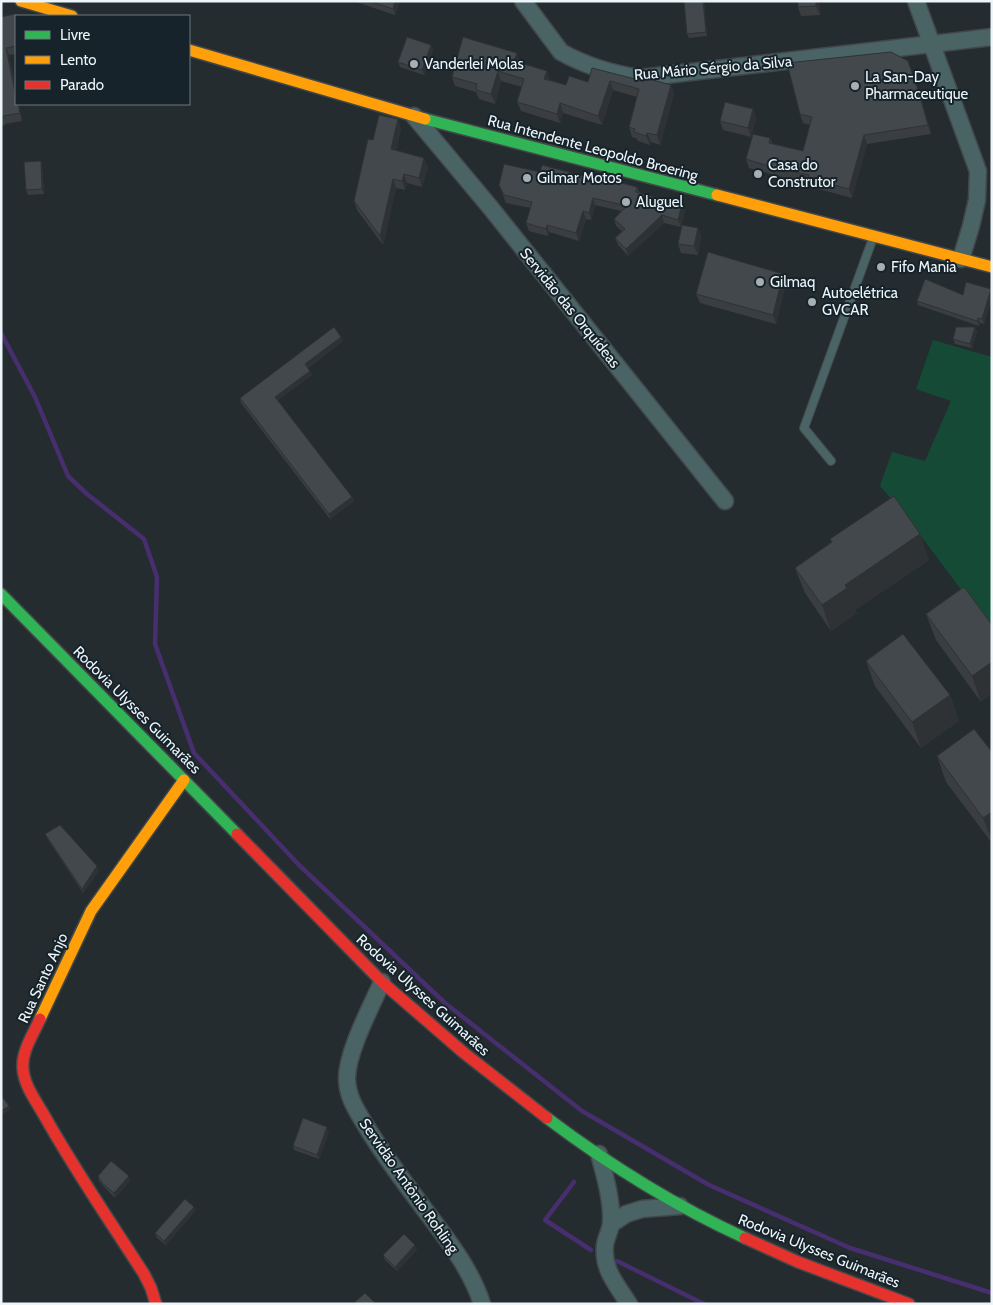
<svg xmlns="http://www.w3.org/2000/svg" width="993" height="1305" font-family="Cabin,sans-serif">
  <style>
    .green { fill: #154a36 }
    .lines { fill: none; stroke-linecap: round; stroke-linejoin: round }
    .stream { stroke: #472e6e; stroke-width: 4.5 }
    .lane-casing { stroke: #42474a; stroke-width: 10 }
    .street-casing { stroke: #42474a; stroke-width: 19 }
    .fast-casing { stroke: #42474a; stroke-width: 14 }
    .slow-casing { stroke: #42474a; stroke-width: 14 }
    .jam-casing { stroke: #42474a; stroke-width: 14 }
    .lane { stroke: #4a6466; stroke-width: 8 }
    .street { stroke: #4a6466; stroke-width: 16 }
    .fast { stroke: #30b455; stroke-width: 11 }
    .slow { stroke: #ff9f0a; stroke-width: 11 }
    .jam { stroke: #e5322d; stroke-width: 11 }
    .wall { fill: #3a3e41 }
    .shaded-wall { fill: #2f3235 }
    .building { fill: #43484c; stroke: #2f3235 }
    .poi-dot { fill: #a6afb2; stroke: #16232a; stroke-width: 2 }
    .labels { text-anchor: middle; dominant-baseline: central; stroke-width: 4; stroke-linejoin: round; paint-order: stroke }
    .poi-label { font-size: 15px; fill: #ecf5f9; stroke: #16232a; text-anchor: start }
    .street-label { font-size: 15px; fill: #ecf5f9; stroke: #16232a }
  </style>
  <rect width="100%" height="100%" fill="#252c2f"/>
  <polygon class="green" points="933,340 992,357 992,631 903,512 880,486 892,452 925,461 951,401 916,389"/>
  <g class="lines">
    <g class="stream">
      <polyline points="1,333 35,397 68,476 87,494 144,539 157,577 155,644 194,753 299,865 445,1003 582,1111 709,1185 850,1248 992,1293"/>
      <polyline points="574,1182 545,1220 591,1250"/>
      <polyline points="617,1261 704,1304"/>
    </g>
    <defs>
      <polyline id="lane" points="831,461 804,428 873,238"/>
      <g id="street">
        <path d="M523 1 561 52C584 65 614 74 640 78L992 37"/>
        <polyline points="916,1 978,171 977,200 971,226 961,259"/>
        <polyline points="414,116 490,207 725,501"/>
        <path d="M382 982C371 1007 347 1052 347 1078 347 1097 357 1111 366 1126 384 1156 405 1183 425 1210 447 1239 471 1269 482 1304"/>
        <path d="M599 1154C605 1176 612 1200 611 1222 611 1230 606 1237 605 1245 602 1269 617 1285 629 1304"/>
        <polyline points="611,1224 626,1214 642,1209 680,1206"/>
      </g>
      <g id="fast">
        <polyline points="425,119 717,195"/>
        <polyline points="1,594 237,834"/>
        <path d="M547 1118C608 1164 675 1206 745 1238"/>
      </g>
      <g id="slow">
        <polyline points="21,1 72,16"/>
        <polyline points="189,50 425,119"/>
        <polyline points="717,195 992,267"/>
        <polyline points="40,1019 91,911 184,780"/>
      </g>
      <g id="jam">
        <polyline points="237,834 382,982 464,1053 547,1118"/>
        <path d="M40 1019C33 1035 21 1052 23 1069 24 1085 36 1101 44 1115 74 1169 110 1221 144 1274L151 1288 156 1304"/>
        <polyline points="745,1238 798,1262 909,1304"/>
      </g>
    </defs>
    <use href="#lane" class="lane-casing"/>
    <use href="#street" class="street-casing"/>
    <use href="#fast" class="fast-casing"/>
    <use href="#slow" class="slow-casing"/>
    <use href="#jam" class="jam-casing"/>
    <use href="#lane" class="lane"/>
    <use href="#street" class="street"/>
    <use href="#fast" class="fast"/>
    <use href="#slow" class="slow"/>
    <use href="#jam" class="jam"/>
  </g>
  <g class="wall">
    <polygon points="353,1 400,1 395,15"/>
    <polygon points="704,1 707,36 689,38 687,34"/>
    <polygon points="798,1 819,1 820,15 801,16 798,7"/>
    <polygon points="16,16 16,54 9,55 22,121 5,124 6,125 1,126 1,17"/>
    <polygon points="431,45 433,49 424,75 400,67 398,62"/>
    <polygon points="520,62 520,63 550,80 566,85 588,82 635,79 671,85 674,94 660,145 651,142 650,145 638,141 636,138 632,137 629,127 637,97 613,90 602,125 563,113 560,123 521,111 517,102 522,87 501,81 495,104 479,99 476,92 455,86 452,77"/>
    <polygon points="921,98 931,134 867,144 852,198 811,187 809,183 778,176 749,168 746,159 770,138 772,144 803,151 810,125 803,123 800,114"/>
    <polygon points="753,109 756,118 751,137 723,130 720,121"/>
    <polygon points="401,128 396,151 428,167 422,187 407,183 405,190 396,188 383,245 357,210 354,201 373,140"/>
    <polygon points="41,161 42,166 44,194 28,195 26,190"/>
    <polygon points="540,172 637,187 639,192 685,211 681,227 664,223 628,256 618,245 615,238 622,231 616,226 614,219 621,211 595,205 591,220 586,219 579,241 549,232 548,236 529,231 526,223 531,208 506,203 499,185"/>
    <polygon points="698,228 701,237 698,255 681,253 678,244"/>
    <polygon points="786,283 776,324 700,303 696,294"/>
    <polygon points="992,291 992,297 984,324 980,323 979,326 918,305 917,301"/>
    <polygon points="975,327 977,332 972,348 955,344 953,339"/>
    <polygon points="341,337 343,341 308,368 312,375 278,400 354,501 330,519 241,403 240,398"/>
    <polygon points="830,539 929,560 855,610 857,613 831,631 805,593 795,568 832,543"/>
    <polygon points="964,587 981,702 936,640 926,614"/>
    <polygon points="866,661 950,695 959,721 921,748 875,686"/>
    <polygon points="992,752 992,843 946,782 937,756"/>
    <polygon points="45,834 99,870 83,893 47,838"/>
    <polygon points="329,1132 319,1159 294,1150 293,1146"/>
    <polygon points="98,1176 130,1181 115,1198 105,1188 99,1181"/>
    <polygon points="194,1207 195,1211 166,1245 157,1238 155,1233"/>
    <polygon points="417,1250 397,1271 385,1260 383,1255"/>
  </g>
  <g class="shaded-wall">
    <polygon points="395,1 400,1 395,15 393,9"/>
    <polygon points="703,1 704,1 707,36 706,32"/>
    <polygon points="816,1 819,1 820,15 816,6"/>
    <polygon points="431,45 433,49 424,75 422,70"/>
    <polygon points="6,48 9,55 16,92 16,97"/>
    <polygon points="517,53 520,62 517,71 514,61"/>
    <polygon points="498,71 501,81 495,104 491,94"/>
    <polygon points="547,71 550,80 544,79"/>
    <polygon points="610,81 613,90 602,125 598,116"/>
    <polygon points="671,85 674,94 660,145 657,135"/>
    <polygon points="918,90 921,98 931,134 928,125"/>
    <polygon points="560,103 563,113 560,123 557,114"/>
    <polygon points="18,104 19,104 22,121 20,113"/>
    <polygon points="753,109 756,118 751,137 748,128"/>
    <polygon points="398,119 401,128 394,158 391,149"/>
    <polygon points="647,133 651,142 650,145 646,136"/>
    <polygon points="864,135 867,144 852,198 849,189"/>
    <polygon points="424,158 428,167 422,187 419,178"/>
    <polygon points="41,161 42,166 44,194 42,189"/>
    <polygon points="404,174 407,183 405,190 402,181"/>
    <polygon points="393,179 396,188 383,245 380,236"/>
    <polygon points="593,198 595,205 591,220 589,213"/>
    <polygon points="682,204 685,211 681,227 678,220"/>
    <polygon points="583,211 586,219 579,241 576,233"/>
    <polygon points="662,215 664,223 628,256 626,249"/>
    <polygon points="547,225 549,232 548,236 546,229"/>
    <polygon points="698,228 701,237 698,255 694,246"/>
    <polygon points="783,274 786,283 776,324 773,315"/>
    <polygon points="991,289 992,297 984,324 982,319"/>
    <polygon points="978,318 980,323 979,326 977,321"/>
    <polygon points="975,327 977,332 972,348 970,344"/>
    <polygon points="341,337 343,341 307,368 305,364"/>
    <polygon points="310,371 312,375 277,401 275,397"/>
    <polygon points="352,497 354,501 330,519 329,514"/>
    <polygon points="920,534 929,560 855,610 857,613 831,631 822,605 845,585"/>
    <polygon points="992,662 992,694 981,702 972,676"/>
    <polygon points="950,695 959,721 921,748 912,722"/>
    <polygon points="992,812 992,841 983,818"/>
    <polygon points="97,866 99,870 83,893 82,889"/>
    <polygon points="9,1106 10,1110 1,1116 1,1111"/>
    <polygon points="327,1127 329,1132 319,1159 317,1155"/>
    <polygon points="129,1176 130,1181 115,1198 114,1193"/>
    <polygon points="194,1207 195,1211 166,1245 164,1241"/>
    <polygon points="415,1245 417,1250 397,1271 395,1267"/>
  </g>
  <g class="building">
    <polygon points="370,1 395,1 393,9"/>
    <polygon points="684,1 703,1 706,32 687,34"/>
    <polygon points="798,1 816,1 816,6 798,7"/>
    <polygon points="15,14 20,16 16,16 16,46 6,48 16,97 16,104 18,104 20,113 3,116 3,118 1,118 1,17"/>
    <polygon points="407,37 431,45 422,70 398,62"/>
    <polygon points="463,37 517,53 514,61 547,71 544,79 566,85 569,76 588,82 592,68 635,79 646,78 671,85 657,135 647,133 646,136 634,132 635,129 629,127 639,89 610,81 598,116 560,103 557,114 517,102 524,79 498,71 491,94 476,90 477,84 452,77"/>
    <polygon points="891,52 908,61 918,90 928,125 864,135 849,189 808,178 809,175 775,168 746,159 753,134 770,138 769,143 803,151 812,117 800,114 787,63"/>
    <polygon points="725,102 753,109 748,128 720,121"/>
    <polygon points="379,115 398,119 391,149 424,158 419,178 404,174 402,181 393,179 380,236 354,201 368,139 373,140"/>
    <polygon points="41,161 42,189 26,190 24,162"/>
    <polygon points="504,164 540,172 542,165 614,184 614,181 637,187 636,192 682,204 678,220 662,215 626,249 615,238 625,229 614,219 627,206 593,198 589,213 583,211 576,233 547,225 546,229 526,223 532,202 504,195 499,185"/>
    <polygon points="682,225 698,228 694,246 678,244"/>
    <polygon points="708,252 783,274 773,315 696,294"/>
    <polygon points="925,279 963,295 966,282 991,289 982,319 978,318 977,321 917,301"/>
    <polygon points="334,327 341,337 305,364 310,371 275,397 352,497 329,514 240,398"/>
    <polygon points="956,327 975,327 970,344 953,339"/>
    <polygon points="894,496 920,534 845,585 847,588 822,605 795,568 832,542 830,539"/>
    <polygon points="964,587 992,625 992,662 972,676 926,614"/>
    <polygon points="903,634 950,695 912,722 866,661"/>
    <polygon points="974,729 992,752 992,812 983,818 937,756"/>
    <polygon points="60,825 97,866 82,889 45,834"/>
    <polygon points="1,1095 9,1106 1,1111"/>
    <polygon points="303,1118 327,1127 317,1155 293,1146"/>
    <polygon points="111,1161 129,1176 114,1193 103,1184 98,1176"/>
    <polygon points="185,1199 194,1207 164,1241 155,1233"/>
    <polygon points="404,1234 415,1245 395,1267 383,1255"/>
    <polygon points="365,1293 376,1304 356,1304 355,1302"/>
  </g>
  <g class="poi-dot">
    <circle cx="414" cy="64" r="5"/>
    <circle cx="855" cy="86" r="5"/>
    <circle cx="758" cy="174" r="5"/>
    <circle cx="527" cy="178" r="5"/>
    <circle cx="626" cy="202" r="5"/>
    <circle cx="881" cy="267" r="5"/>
    <circle cx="760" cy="282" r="5"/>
    <circle cx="812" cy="302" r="5"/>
  </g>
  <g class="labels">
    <g class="poi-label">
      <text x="424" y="64">Vanderlei Molas</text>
      <text x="865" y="77">La San-Day<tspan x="865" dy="17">Pharmaceutique</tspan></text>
      <text x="768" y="165">Casa do<tspan x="768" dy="17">Construtor</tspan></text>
      <text x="537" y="178">Gilmar Motos</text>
      <text x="636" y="202">Aluguel</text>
      <text x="891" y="267">Fifo Mania</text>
      <text x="770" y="282">Gilmaq</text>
      <text x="822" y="293">Autoelétrica<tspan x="822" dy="17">GVCAR</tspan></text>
    </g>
    <g class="street-label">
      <text transform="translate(713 68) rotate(-5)">Rua Mário Sérgio da Silva</text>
      <text transform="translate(593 148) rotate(15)">Rua Intendente Leopoldo Broering</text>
      <text transform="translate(570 308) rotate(51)">Servidão das Orquídeas</text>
      <text transform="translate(137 710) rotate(45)">Rodovia Ulysses Guimarães</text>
      <text transform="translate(43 978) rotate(-65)">Rua Santo Anjo</text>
      <text transform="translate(423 995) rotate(42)">Rodovia Ulysses Guimarães</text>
      <text transform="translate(409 1186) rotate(55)">Servidão Antônio Rohling</text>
      <text transform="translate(819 1251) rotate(22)">Rodovia Ulysses Guimarães</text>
    </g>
  </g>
  <rect width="993" height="1305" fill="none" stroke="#ecf5f9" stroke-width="5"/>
  <rect x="15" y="15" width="175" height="90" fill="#16232a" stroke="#6c777d"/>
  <rect x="25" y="31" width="25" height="8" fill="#30b455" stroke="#6c777d"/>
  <text x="60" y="40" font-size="15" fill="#ecf5f9">Livre</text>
  <rect x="25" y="56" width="25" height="8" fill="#ff9f0a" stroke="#6c777d"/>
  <text x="60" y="65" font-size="15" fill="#ecf5f9">Lento</text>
  <rect x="25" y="81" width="25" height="8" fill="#e5322d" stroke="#6c777d"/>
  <text x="60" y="90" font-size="15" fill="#ecf5f9">Parado</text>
</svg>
